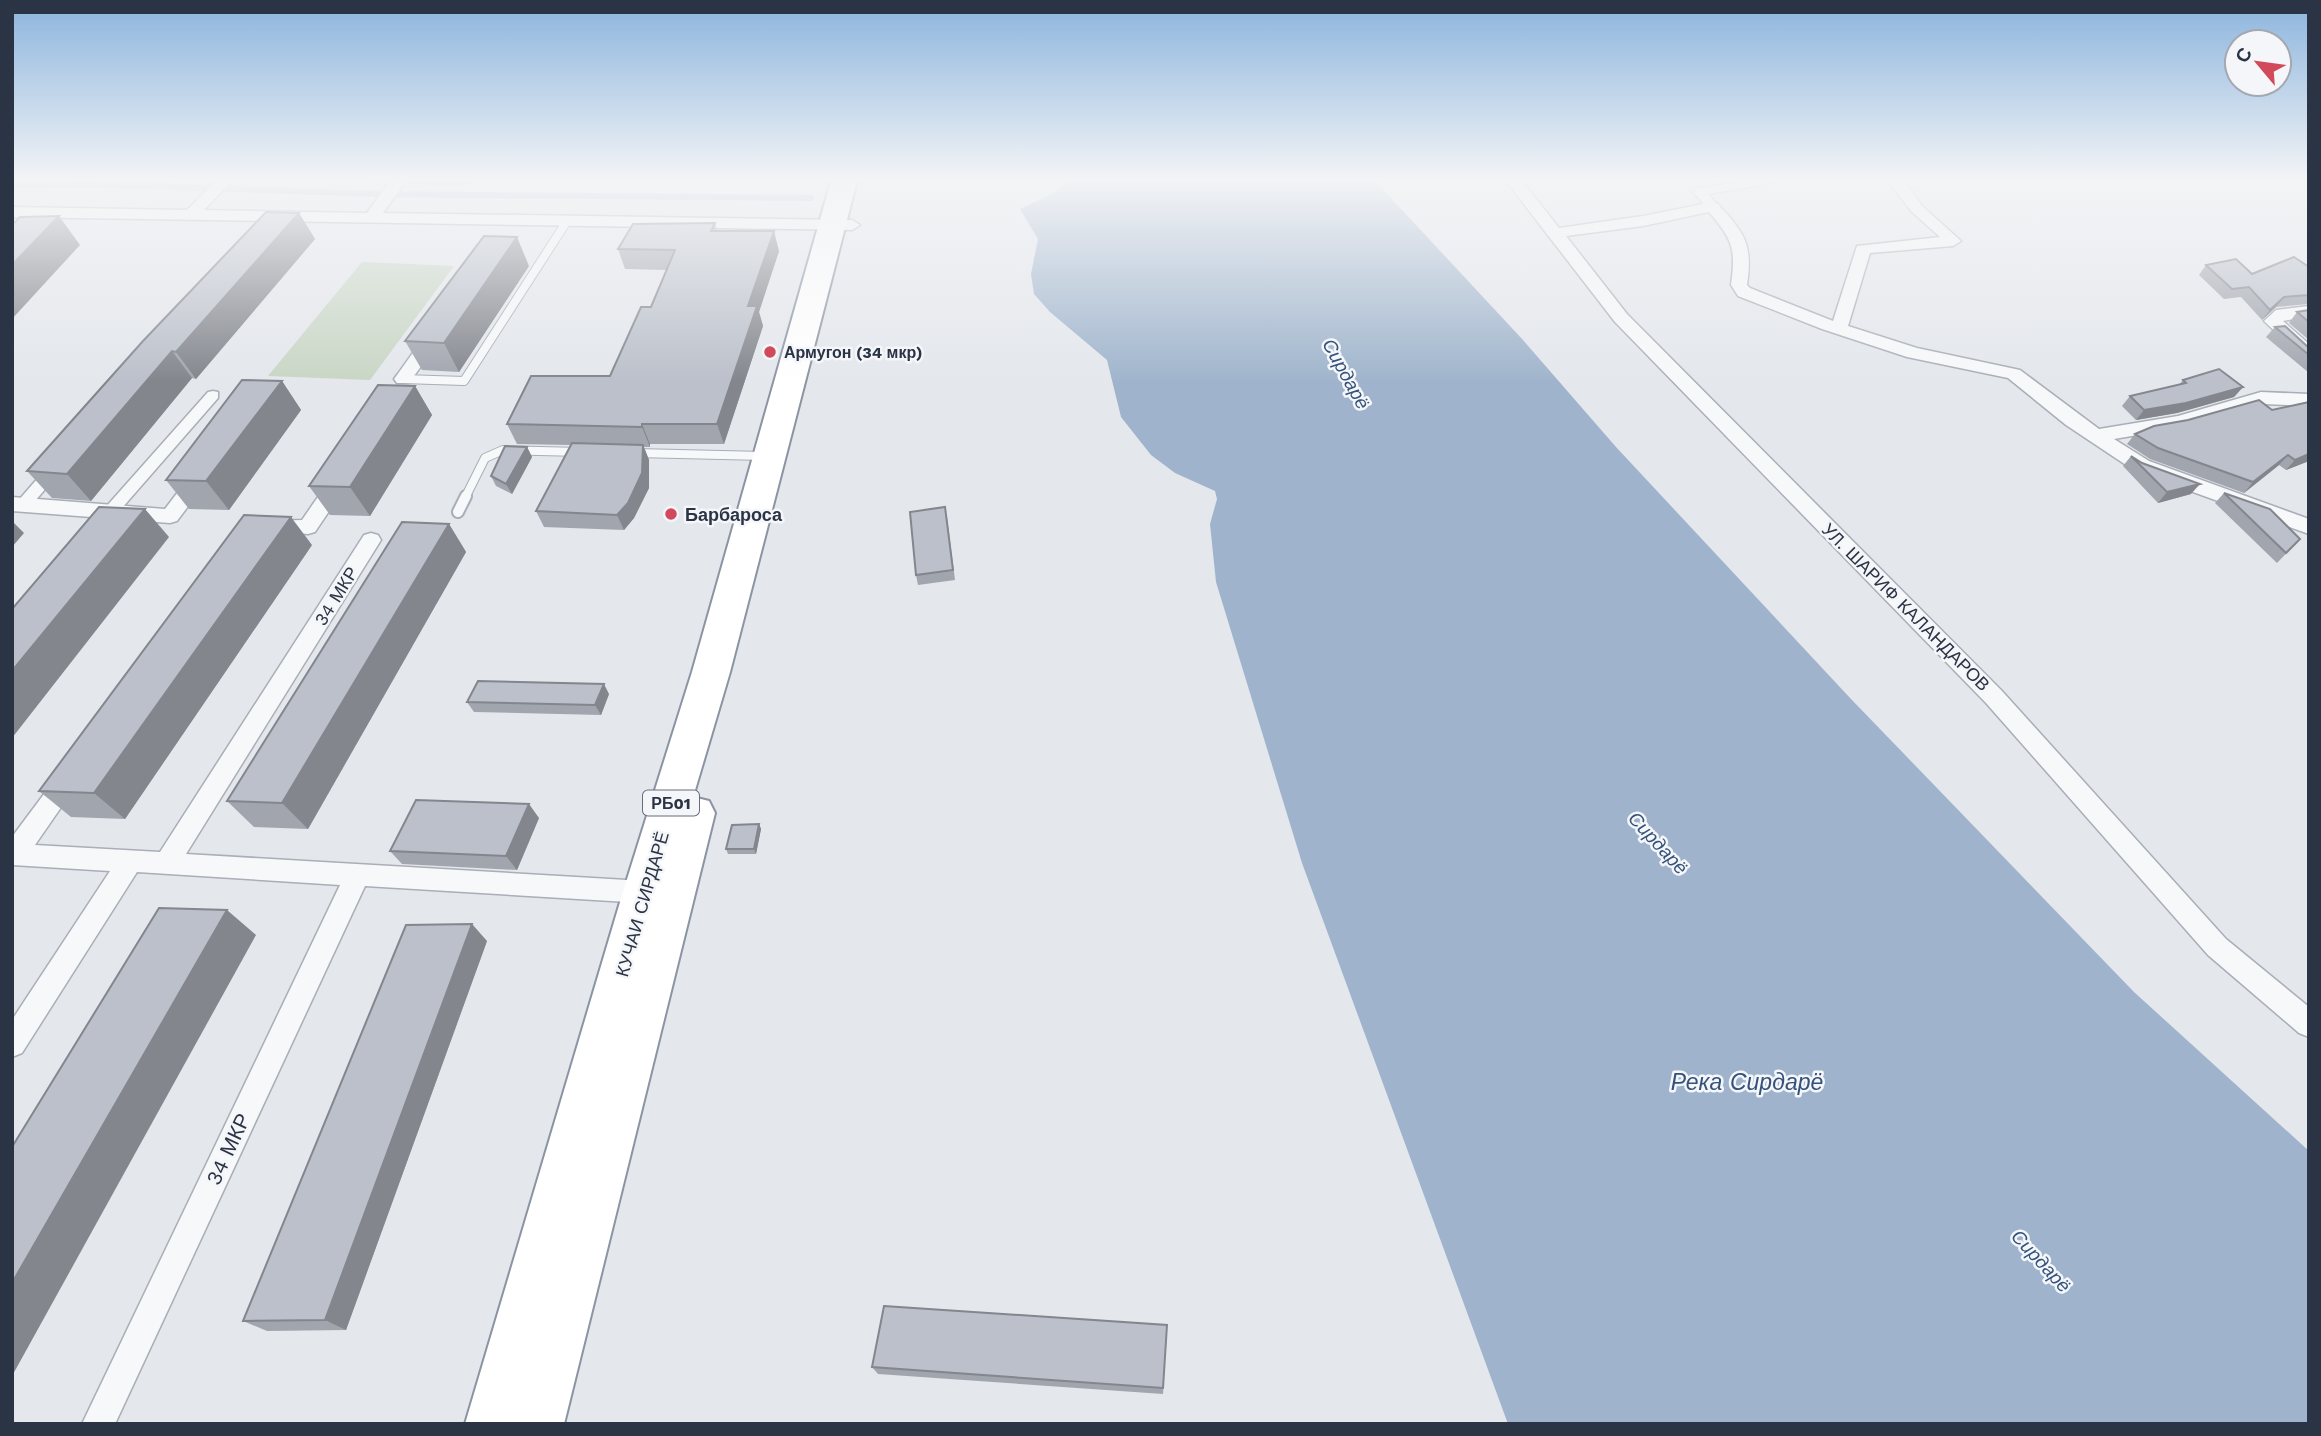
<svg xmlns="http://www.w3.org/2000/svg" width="2321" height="1436" font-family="'Work Sans',sans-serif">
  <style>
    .green { fill: #c9d6c5 }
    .water { fill: #9fb4cc }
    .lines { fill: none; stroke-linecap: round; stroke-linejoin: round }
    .stream { stroke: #9fb4cc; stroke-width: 6 }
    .service-far1-casing { stroke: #a9aeb7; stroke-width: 10 }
    .service-casing { stroke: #a9aeb7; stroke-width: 14 }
    .pedestrian-casing { stroke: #a9aeb7; stroke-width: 3 }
    .minor-casing { stroke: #a9aeb7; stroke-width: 3 }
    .trunk-casing { stroke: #8b94a3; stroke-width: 4 }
    .service-far1 { stroke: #f7f8fa; stroke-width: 8 }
    .service { stroke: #f7f8fa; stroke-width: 10 }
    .pedestrian { fill: #f7f8fa; fill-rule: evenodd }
    .minor { fill: #f7f8fa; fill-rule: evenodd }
    .trunk { fill: #fff; fill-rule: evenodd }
    .wall { fill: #a1a5ae }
    .shaded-wall { fill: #83868d }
    .building { fill: #bbc0ca; stroke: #83868d; stroke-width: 2 }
    .poi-dot { fill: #d1495b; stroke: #f4f6f9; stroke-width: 2.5 }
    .labels { text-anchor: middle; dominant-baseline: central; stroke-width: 5; stroke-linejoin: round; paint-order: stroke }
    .far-poi-label { font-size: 16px; font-weight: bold; fill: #2b3445; stroke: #f4f6f9; text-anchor: start }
    .shield { fill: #f4f6f9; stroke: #676e7b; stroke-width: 2 }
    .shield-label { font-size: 16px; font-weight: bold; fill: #2b3445 }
    .poi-label { font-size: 18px; font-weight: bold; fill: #2b3445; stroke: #f4f6f9; text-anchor: start }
    .street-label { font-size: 18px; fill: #2b3445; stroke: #f4f6f9 }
    .water-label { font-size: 19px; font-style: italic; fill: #34527a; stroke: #f4f6f9 }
    .near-street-label { font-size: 21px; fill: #2b3445; stroke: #f4f6f9 }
    .near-water-label { font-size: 23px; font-style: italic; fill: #34527a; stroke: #f4f6f9 }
  </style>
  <rect width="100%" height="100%" fill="#e4e7ec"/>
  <polygon class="green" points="362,262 454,266 370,380 268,376"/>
  <polygon class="water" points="1069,181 1375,181 1523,340 1616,447 1851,699 2134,992 2309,1151 2309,1424 1508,1424 1302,863 1216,582 1210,524 1217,499 1215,491 1175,473 1151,455 1121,417 1107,360 1050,312 1034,294 1031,274 1038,239 1020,209 1054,193"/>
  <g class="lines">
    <polyline class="stream" points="12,185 88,184 377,194 811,198"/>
    <defs>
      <g id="service-far1">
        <polyline points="403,379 464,381 567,221"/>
        <polyline points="636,453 766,456"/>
        <polyline points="465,498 485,458 503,450 581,452"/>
      </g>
      <polyline id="service" points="458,512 466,496"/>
      <g id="pedestrian">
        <polygon points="1745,181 1772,181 1766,184 1708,194 1719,207 1713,211 1709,210 1693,192 1699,188"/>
        <polygon points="213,391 218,392 218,398 115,516 105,516 102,512 105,508 208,392"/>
        <polygon points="49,470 54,471 56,475 54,479 28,509 18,509 15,505 18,501 44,471"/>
      </g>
      <g id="minor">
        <polygon points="216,181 232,181 204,210 367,213 390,181 406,181 383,213 852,220 860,225 852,230 12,217 12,207 187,210"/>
        <path d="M1506 181H1522L1559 228 1643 216 1713 202 1718 204C1745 234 1753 244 1747 285L1750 288 1833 321 1857 246 1940 237 1912 212 1888 181H1904L1922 206 1961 241 1953 246 1870 253 1848 326 1917 348 2020 370 2099 429 2178 416 2261 392 2309 394V406L2262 404 2179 428 2114 439 2149 461 2309 519V534L2135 471 2066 425 2008 378 1907 357 1822 329 1738 296 1731 285C1736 249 1733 240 1709 212L1643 226 1566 236 1627 314 2002 691 2226 939 2309 1007V1037L2299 1033 2208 955 1986 703 1615 322Z"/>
        <polygon points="2309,306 2309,316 2283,321 2309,344 2309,359 2303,358 2264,321 2276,310"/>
        <polygon points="433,332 442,337 409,383 397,383 394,379 397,375 427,333"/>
        <polygon points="200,471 207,472 210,477 177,521 170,523 12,511 12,497 165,509 193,472"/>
        <polygon points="340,473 347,475 350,480 315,532 308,534 263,531 260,526 263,521 302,520 333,475"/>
        <polygon points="371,533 378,535 381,540 186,854 644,881 653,884 657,892 653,900 644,903 365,886 115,1424 82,1424 340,885 137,872 22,1053 12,1057 12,1020 110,871 12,865 12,837 62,770 70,767 78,770 82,777 35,845 160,852 364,535"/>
      </g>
      <polygon id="trunk" points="831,181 857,181 730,672 693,797 709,801 715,813 564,1424 465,1424 623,892 692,672"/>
    </defs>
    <use href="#service-far1" class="service-far1-casing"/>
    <use href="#service" class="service-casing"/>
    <use href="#pedestrian" class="pedestrian-casing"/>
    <use href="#minor" class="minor-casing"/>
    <use href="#trunk" class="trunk-casing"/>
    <use href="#service-far1" class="service-far1"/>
    <use href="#service" class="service"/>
    <use href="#pedestrian" class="pedestrian"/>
    <use href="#minor" class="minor"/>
    <use href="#trunk" class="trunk"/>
  </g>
  <g class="wall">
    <polygon points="338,181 387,181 386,182"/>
    <polygon points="406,181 473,181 470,185 407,184"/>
    <polygon points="299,213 315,239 196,379 192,378 91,501 52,498 27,471"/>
    <polygon points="715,223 717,231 779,251 759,312 763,326 724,444 650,444 650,447 644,447 649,460 649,488 634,518 624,530 544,527 536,511 571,445 517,444 507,424 610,376 651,307 667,270 625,269 618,249"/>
    <polygon points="2206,265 2252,274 2309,267 2309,304 2276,307 2262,320 2241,297 2224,299 2199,275"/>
    <polygon points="529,266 459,372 422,370 405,341"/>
    <polygon points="2309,310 2309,340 2289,323 2297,312"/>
    <polygon points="2275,327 2309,348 2309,373 2266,337"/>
    <polygon points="2183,380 2243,387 2234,397 2177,413 2136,420 2122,406 2130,396 2179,385"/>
    <polygon points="282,381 301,410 229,510 189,509 166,480"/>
    <polygon points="415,386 432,415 370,516 330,515 309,486"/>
    <polygon points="2188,420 2309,461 2286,470 2279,465 2244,493 2150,459 2127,444 2135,434"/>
    <polygon points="527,447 532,457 512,494 496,486 491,476"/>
    <polygon points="2131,456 2142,463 2191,494 2158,503 2123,466"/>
    <polygon points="2224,493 2300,539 2277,563 2215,503"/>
    <polygon points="947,517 955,580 918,585 916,575"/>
    <polygon points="449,524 466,552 308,829 254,827 227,801"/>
    <polygon points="312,545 125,819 71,817 39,791"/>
    <polygon points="609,694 601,715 474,712 467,702"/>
    <polygon points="539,818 517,870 402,864 390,851"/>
    <polygon points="759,824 761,829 756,854 728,854 726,849"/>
    <polygon points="487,941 346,1330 267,1331 243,1321"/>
    <polygon points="1167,1325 1163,1394 878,1374 872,1367"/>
  </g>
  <g class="shaded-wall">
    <polygon points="299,213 315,239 196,379 176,352"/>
    <polygon points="59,216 80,245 12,319 12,265"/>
    <polygon points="774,231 779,251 759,312 763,326 724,444 717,424 748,306"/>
    <polygon points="517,237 529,266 459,372 444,343"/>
    <polygon points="2284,297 2276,307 2262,320 2270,310"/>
    <polygon points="172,351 192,378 91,501 67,474"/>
    <polygon points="282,381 301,410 229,510 206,481"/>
    <polygon points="415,386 432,415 370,516 350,487"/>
    <polygon points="2243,387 2234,397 2177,413 2136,420 2144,410"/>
    <polygon points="642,424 650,444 650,447 642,427"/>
    <polygon points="643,445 649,460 649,488 634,518 624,530 617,515"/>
    <polygon points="527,447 532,457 512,494 506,484"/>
    <polygon points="2309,454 2309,461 2286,470 2295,460"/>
    <polygon points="2288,455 2279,465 2244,493 2253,482"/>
    <polygon points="2200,484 2191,494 2158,503 2167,492"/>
    <polygon points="145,509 169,537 12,738 12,671"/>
    <polygon points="291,517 312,545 125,819 94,793"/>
    <polygon points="12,521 24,533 12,547"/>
    <polygon points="449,524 466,552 308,829 282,803"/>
    <polygon points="604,684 609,694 601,715 595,705"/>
    <polygon points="529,804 539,818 517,870 506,856"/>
    <polygon points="759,824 761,829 756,854 754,849"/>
    <polygon points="227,910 256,935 12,1376 12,1283"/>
    <polygon points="472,924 487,941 346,1330 325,1320"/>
  </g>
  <g class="building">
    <polygon points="266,212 299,213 176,352 172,351 67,474 27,471 143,341"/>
    <polygon points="59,216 12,265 12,225 20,217"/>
    <polygon points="715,223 711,231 774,231 748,306 757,306 717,424 642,424 642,427 507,424 531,376 610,376 641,307 651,307 675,250 618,249 633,224"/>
    <polygon points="484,236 517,237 444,343 405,341"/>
    <polygon points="2294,257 2309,267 2309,295 2284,297 2270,310 2249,287 2232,289 2206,265 2236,259 2252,274"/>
    <polygon points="2309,310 2309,322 2297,312"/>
    <polygon points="2285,326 2309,348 2309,355 2275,327"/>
    <polygon points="2219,369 2243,387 2186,403 2144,410 2130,396 2186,383 2183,380"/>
    <polygon points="242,380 282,381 206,481 166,480"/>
    <polygon points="378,385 415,386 350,487 309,486"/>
    <polygon points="2259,400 2272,410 2309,402 2309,454 2295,460 2288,455 2253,482 2158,448 2135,434 2154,426 2188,420"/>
    <polygon points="572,443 643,445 642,473 628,503 617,515 536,511"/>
    <polygon points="505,446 527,447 506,484 491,476"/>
    <polygon points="2131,456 2142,463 2200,484 2167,492"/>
    <polygon points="2224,493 2270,509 2300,539 2286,553"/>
    <polygon points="99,507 145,509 12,671 12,609"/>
    <polygon points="945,507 953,570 916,575 910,512"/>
    <polygon points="244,515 291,517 94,793 39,791"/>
    <polygon points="402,522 449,524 282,803 227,801"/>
    <polygon points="478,681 604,684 595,705 467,702"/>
    <polygon points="416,800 529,804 506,856 390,851"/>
    <polygon points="759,824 754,849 726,849 732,825"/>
    <polygon points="159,908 227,910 12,1283 12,1147"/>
    <polygon points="472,924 325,1320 243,1321 406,925"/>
    <polygon points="884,1306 1167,1325 1163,1388 872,1367"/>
  </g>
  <linearGradient id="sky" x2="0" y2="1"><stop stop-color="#8bb4dd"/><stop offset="0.47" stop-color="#f3f4f6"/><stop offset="1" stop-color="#f3f4f6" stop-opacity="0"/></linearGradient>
  <rect width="2321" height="382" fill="url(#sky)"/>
  <g class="poi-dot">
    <circle cx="770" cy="352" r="7"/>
    <circle cx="671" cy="514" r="7"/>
  </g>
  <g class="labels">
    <g class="far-poi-label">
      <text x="784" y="352">Армугон (34 мкр)</text>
    </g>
    <rect class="shield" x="643" y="790.5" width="56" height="25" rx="5"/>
    <g class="shield-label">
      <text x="671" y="803">РБ01</text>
    </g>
    <g class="poi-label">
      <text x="685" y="514">Барбароса</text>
    </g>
    <g class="street-label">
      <text transform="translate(336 596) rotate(-58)">34 МКР</text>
      <text transform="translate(1906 607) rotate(45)">УЛ. ШАРИФ КАЛАНДАРОВ</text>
      <text transform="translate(642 904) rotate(-74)">КУЧАИ СИРДАРЁ</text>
    </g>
    <g class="water-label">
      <text transform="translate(1346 374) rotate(61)">Сирдарё</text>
      <text transform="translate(1658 843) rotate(47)">Сирдарё</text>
      <text transform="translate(2041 1261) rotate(47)">Сирдарё</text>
    </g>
    <g class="near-street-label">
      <text transform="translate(228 1149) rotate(-65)">34 МКР</text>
    </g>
    <g class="near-water-label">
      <text x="1747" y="1082">Река Сирдарё</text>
    </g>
  </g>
  <rect width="2321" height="1436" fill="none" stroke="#2b3445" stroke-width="28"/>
  <g transform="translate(2258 63) rotate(299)"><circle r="33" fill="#f4f6f9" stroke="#a4a8b1" stroke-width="2"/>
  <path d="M0-5L12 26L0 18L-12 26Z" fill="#d1495b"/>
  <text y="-10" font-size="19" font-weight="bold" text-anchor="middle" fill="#2b3445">С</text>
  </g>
</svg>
